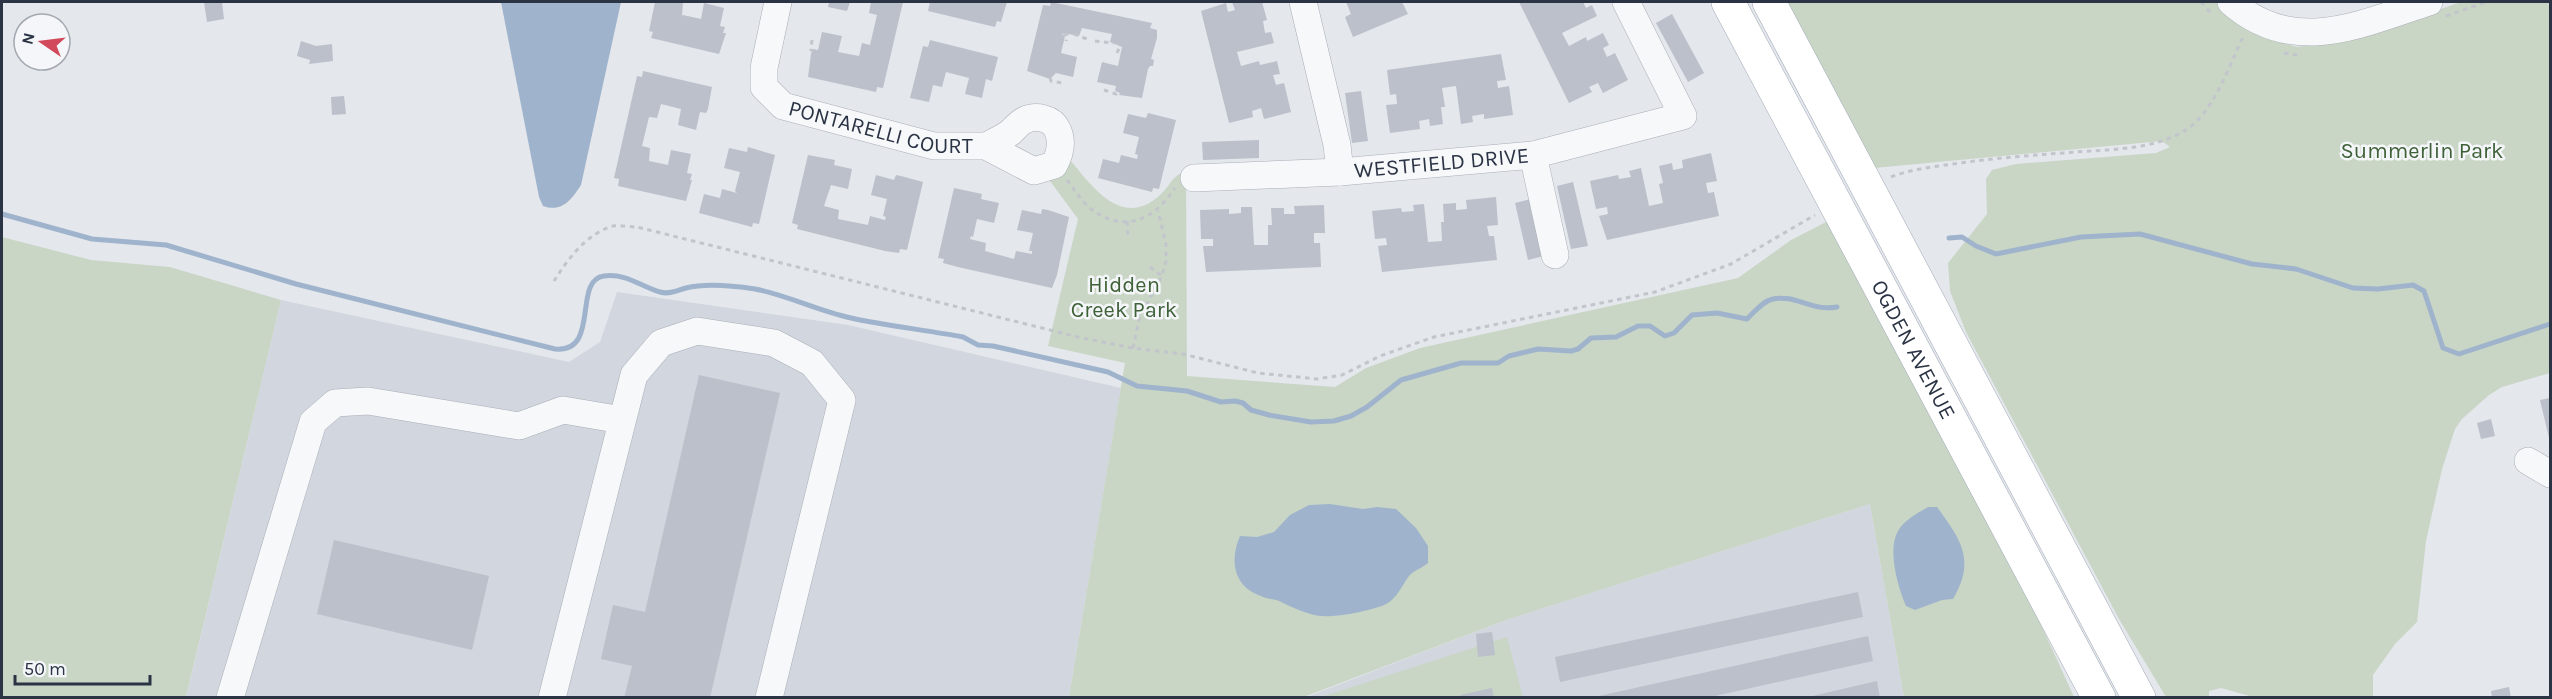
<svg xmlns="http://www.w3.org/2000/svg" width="2552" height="699" font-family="Karla,sans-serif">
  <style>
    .built { fill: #d2d6de }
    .green { fill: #c9d6c5 }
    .water { fill: #9fb4cc }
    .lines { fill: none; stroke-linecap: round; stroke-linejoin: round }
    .stream { stroke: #9fb4cc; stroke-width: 5 }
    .building { fill: #bbc0ca }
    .minor-casing { stroke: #a9aeb7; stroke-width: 28 }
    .major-casing { stroke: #a3abb8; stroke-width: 34 }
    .path { stroke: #c2c5cb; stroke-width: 3; stroke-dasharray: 4.5 4.5; stroke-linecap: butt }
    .minor { stroke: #f7f8fa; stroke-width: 27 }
    .major { stroke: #fff; stroke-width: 33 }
    .labels { text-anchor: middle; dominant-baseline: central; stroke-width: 5; stroke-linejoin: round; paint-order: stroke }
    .street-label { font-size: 22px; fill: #2b3445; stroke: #f4f6f9 }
    .park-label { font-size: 22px; fill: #3f6138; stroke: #f4f6f9 }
  </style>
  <rect width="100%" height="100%" fill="#e4e7ec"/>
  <g class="built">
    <polygon points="617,292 848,325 1121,388 1069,697 186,698 281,300 569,362 600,342"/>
    <polygon points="1870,504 1904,697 1304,698 1506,620"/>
  </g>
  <g class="green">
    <polygon points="1782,2 2221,2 2228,16 2264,38 2297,47 2355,39 2461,2 2550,2 2550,373 2502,387 2489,395 2462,419 2455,429 2442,469 2426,541 2417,622 2395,644 2373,675 2373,697 2253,697 2221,688 2209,691 2209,697 2166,697 2119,619 1966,332 1950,291 1948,263 1987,214 1986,179 1992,170 2016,164 2156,153 2170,147 2162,141 1874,168"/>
    <path d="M1071 161C1094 189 1123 229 1160 195 1172 184 1169 179 1186 170L1187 376 1335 387 1366 368 1420 348 1738 278 1791 240 1830 220 2027 594 2074 697H1904L1870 504 1506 620 1304 697H1069L1125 363 1048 346 1078 219 1050 181Z"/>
    <polygon points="2,237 91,260 170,267 281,300 186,697 2,697"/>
    <polygon points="1507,637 1523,697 1318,698"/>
  </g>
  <g class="water">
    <path d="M501 2H621L581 185C572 199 562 213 543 206L539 197Z"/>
    <path d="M1330 504 1363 509 1377 507 1396 509 1416 528 1428 546V563C1422 568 1413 571 1409 576 1400 588 1397 600 1382 606 1367 611 1348 615 1332 616 1313 618 1296 609 1279 601 1274 599 1267 599 1261 596 1234 587 1229 561 1240 536L1257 537 1274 532 1290 515 1309 505Z"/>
    <path d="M1928 507H1937C1961 540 1976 560 1953 599L1942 600 1915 610 1906 606C1898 587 1887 550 1898 531 1904 520 1918 513 1928 507Z"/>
  </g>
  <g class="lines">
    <g class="stream">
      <path d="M2 214 92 239 166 245 296 284 555 349C601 353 572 280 604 276 627 273 641 287 660 292 670 295 678 290 686 288 706 283 735 286 755 289 787 295 818 311 851 318 887 326 926 330 963 337L978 345 993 346 1108 372 1137 386 1187 391 1221 402 1235 401 1243 403 1251 410 1269 415 1311 422 1334 421 1351 416 1367 407 1401 380 1461 363H1498L1509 356 1538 349 1571 351 1578 349 1591 338 1616 337 1638 326H1650L1665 336 1674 333 1692 315 1717 313 1747 319C1754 312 1763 301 1773 299 1795 294 1813 312 1837 307"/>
      <polyline points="1949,238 1962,237 1976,246 1996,254 2081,237 2140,234 2252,264 2296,269 2353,288 2378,289 2413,285 2424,291 2443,348 2459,354 2550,324"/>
    </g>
  </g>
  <g class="building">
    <polygon points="204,2 222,2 224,19 207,22"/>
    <polygon points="655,2 683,2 682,17 683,15 701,19 704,3 724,8 720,26 725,27 723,33 726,33 719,54 651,38 653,32 649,31"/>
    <polygon points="829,2 850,2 847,11 828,7"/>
    <polygon points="871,2 903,2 883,88 877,87 876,92 808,77 811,54 813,49 818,50 822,32 842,36 838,52 859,56 862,43 870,45 877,15 869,13"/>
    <polygon points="930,2 1007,2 1001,22 997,21 995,27 928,11"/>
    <polygon points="1051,2 1152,23 1150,28 1157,30 1157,38 1151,59 1154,60 1153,66 1150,66 1148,69 1142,98 1119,95 1120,93 1115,91 1116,86 1097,82 1102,62 1118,66 1122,47 1110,42 1112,34 1082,28 1079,36 1063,33 1062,35 1065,36 1061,53 1077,57 1073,77 1056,73 1050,79 1027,71 1043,5 1050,6"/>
    <polygon points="1232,2 1262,2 1267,20 1263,21 1265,33 1271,32 1274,43 1237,52 1241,66 1259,61 1260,65 1277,61 1280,74 1273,75 1276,85 1284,83 1291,112 1264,119 1261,108 1252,111 1253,117 1229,123 1201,11 1226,3 1228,12 1235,10"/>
    <polygon points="1346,2 1402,2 1408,14 1353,37 1345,17 1351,14"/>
    <polygon points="1519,2 1583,2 1586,8 1592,5 1597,16 1562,33 1569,46 1586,37 1587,41 1603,33 1609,45 1603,48 1607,57 1615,53 1628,80 1603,93 1598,83 1589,87 1592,92 1569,103"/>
    <polygon points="1672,14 1704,73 1688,82 1656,23"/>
    <polygon points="930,40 998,57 992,81 986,79 982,98 965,94 969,78 946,72 942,87 933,85 929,102 910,98 923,46 928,47"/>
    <polygon points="301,41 316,46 332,44 333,61 309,64 310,60 297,56"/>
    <polygon points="1501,54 1506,80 1497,81 1498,88 1509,86 1513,115 1484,119 1484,114 1472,116 1473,122 1461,124 1456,86 1442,88 1445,107 1441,107 1443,124 1430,126 1429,119 1419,121 1420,129 1390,133 1386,105 1397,104 1396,94 1390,95 1387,70"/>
    <polygon points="643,71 712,87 708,109 706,113 700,112 696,130 678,125 681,109 661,104 657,118 649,117 642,146 650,148 649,161 668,165 671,150 691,154 687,173 692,174 690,180 692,180 686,201 618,186 619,179 614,178 637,76 642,77"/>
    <polygon points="1361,91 1368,141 1352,143 1345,93"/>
    <polygon points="344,96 346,114 332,115 331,97"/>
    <polygon points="1148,113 1176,120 1159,189 1153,188 1152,192 1098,178 1103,159 1119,163 1121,155 1137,159 1138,155 1135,154 1139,137 1123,133 1128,114 1146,118"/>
    <polygon points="1259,140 1259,158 1203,160 1202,142"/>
    <polygon points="748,147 775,155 759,224 753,223 752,227 699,213 704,194 720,198 722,189 737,193 735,191 740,172 724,168 729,148 747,152"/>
    <polygon points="1711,153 1717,181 1706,183 1708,193 1714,192 1719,216 1607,240 1599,216 1608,214 1607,207 1596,209 1590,181 1618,175 1619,179 1631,177 1629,171 1641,168 1649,206 1663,203 1659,184 1663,183 1659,166 1672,163 1673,170 1683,168 1682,160"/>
    <polygon points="808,155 835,160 834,165 852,169 848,189 831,185 824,206 839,210 838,219 868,225 870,216 885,220 886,217 883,216 887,199 871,195 876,175 894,180 896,175 901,176 923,182 907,250 900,249 899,253 885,251 797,229 798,225 792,223"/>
    <polygon points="1573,182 1588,246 1571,249 1557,186"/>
    <polygon points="954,188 982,194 981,199 999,203 994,223 977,219 973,237 971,236 970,239 986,243 985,251 1014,259 1016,251 1032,254 1032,251 1029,251 1033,233 1017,230 1022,210 1041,214 1042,209 1048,210 1069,217 1057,275 1052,288 958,267 943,263 944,259 938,258"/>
    <polygon points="1496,197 1498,225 1487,226 1489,236 1494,236 1497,260 1382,272 1378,246 1387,245 1386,238 1375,239 1372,211 1401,208 1402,212 1414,211 1413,205 1424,204 1428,242 1442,241 1441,222 1444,222 1443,204 1456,203 1456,210 1467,209 1466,200"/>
    <polygon points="1531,199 1544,256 1528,260 1515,203"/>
    <polygon points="1324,205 1325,233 1314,233 1314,243 1320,243 1321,267 1206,272 1203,246 1213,246 1213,239 1201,239 1200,210 1229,209 1229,214 1241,213 1241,207 1252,207 1254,245 1268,245 1268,225 1272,225 1271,208 1284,208 1284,214 1295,214 1294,206"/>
    <polygon points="699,375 780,393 710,698 624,698 632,666 601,659 613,605 645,612"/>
    <polygon points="2550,398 2550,442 2540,400"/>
    <polygon points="2491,419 2495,436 2481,439 2477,423"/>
    <polygon points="334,540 489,576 472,650 317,614"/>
    <polygon points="1858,592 1863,617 1560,682 1555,657"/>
    <polygon points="1492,632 1495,655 1478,657 1476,634"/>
    <polygon points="1868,636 1873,661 1706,698 1590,698"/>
    <polygon points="1877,681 1880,698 1808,698 1808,697"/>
    <polygon points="2509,687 2511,698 2492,698 2491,691"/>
    <polygon points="1492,688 1494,698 1461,698 1460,695"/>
  </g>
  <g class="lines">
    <defs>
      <g id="minor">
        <path id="s1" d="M778 2 764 68V87L783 106 934 146H986L1034 171 1054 165C1060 154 1063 141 1057 129 1052 118 1036 115 1025 120 1020 122 1015 128 1011 132 1003 138 994 142 986 146"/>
        <polyline points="1303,2 1337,145 1340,172"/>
        <path d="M2231 2C2294 57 2360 24 2429 2"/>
        <polyline points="1533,155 1555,255"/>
        <path id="s2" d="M1194 178 1340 172 1533 155 1683 116 1626 2"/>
        <polyline points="2528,461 2550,474"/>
        <polyline points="230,698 313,422 335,403 368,401 519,426 563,410 622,420"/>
        <polyline points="552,698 634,375 661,343 697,331 774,343 812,363 842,400 769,698"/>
      </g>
      <g id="major">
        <path id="s3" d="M1728 2 2099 698"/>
        <polyline points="1769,2 2139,698"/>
      </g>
    </defs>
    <use href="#minor" class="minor-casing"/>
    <use href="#major" class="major-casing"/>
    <g class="path">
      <polyline points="2201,2 2211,13"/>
      <polyline points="2446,16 2486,2"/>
      <polyline points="1063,34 1067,35 1066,41"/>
      <polyline points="1074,34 1087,39"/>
      <polyline points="812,40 811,50 813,51"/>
      <polyline points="1095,41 1114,43"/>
      <polyline points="1117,53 1120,46"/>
      <polyline points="2284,53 2301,56"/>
      <polyline points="1050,78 1051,81 1062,83"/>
      <polyline points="1104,90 1116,94 1117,92"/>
      <path d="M1891 177C1911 169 1932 167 1953 164 1994 158 2035 155 2076 152 2115 149 2167 150 2197 121 2217 101 2231 62 2243 37"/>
      <path d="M1067 180C1074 189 1082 202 1091 209 1125 234 1154 220 1175 188"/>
      <polyline points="1127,221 1128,239"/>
      <polyline points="1150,267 1162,276"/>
      <path d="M554 281C568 259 586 234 613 226 620 225 630 227 637 227L1078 337 1132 348 1183 354 1258 373 1317 379 1342 375 1380 356 1434 337 1655 292 1731 264 1815 215"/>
      <polyline points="1133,348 1139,319 1162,276 1166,261 1166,244 1158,211"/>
    </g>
    <use href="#minor" class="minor"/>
    <use href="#major" class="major"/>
  </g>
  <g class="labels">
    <g class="street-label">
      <text stroke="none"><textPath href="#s1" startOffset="214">PONTARELLI COURT</textPath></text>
      <text stroke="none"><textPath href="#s2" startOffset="248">WESTFIELD DRIVE</textPath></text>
      <text stroke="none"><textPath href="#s3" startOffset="394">OGDEN AVENUE</textPath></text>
    </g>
    <g class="park-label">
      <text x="2422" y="151">Summerlin Park</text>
      <text x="1124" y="285">Hidden<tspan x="1124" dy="25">Creek Park</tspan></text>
    </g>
  </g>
  <rect width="2552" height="699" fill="none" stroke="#2b3445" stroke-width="6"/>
  <g transform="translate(42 42) rotate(284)"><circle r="28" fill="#f4f6f9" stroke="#a4a8b1" stroke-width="1.5"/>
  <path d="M0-4.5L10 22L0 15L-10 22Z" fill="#d1495b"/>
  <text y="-9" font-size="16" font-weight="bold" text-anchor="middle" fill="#2b3445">N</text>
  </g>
  <path d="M15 675v9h135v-9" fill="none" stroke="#2b3445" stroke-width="3"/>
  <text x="24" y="675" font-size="18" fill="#2b3445" stroke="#f4f6f9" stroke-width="4.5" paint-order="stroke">50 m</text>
</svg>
